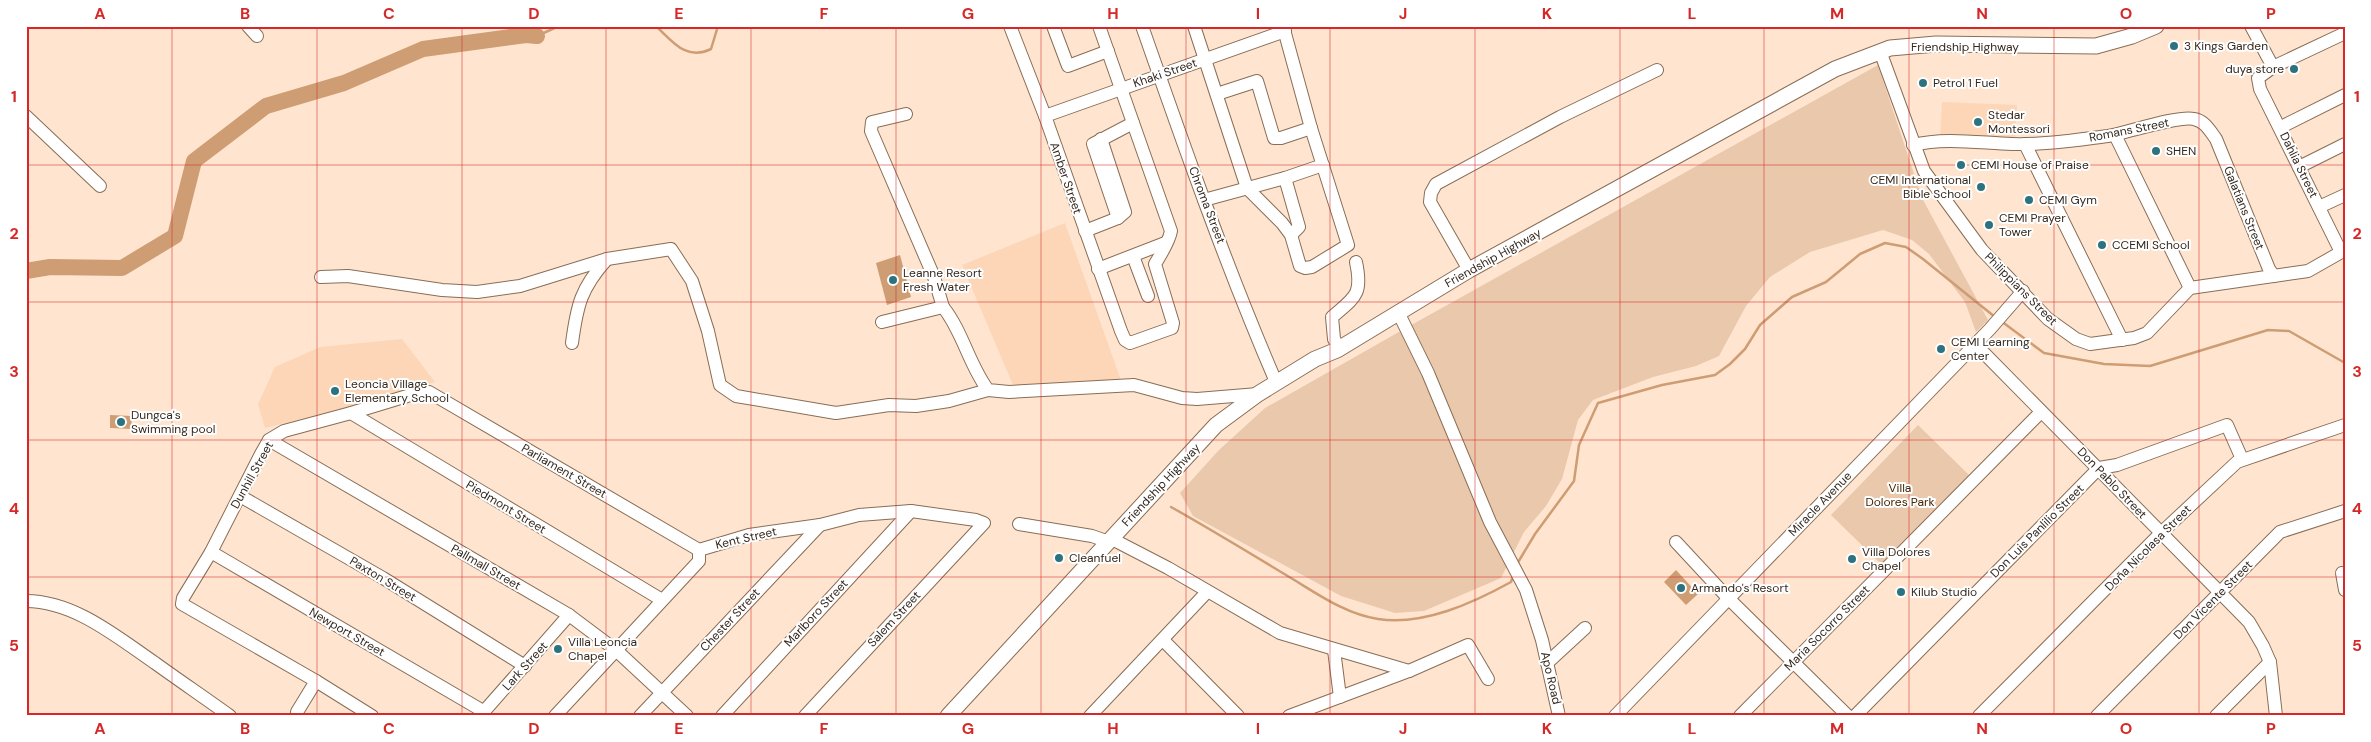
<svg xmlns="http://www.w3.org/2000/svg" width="2371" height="742" font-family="'DM Sans',sans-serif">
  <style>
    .built { fill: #fcd6b6 }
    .green { fill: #eac8ac }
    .water { fill: #ce9d74 }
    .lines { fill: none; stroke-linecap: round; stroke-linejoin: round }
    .stream { stroke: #ce9d74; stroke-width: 2.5 }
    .river { stroke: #ce9d74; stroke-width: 16 }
    .minor-casing { stroke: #896d55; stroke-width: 14 }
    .major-casing { stroke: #896d55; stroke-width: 17 }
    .minor { stroke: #fff; stroke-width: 12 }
    .major { stroke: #fff; stroke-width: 15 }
    .grid { fill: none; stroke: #d62828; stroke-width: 1; stroke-opacity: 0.55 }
    .poi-dot { fill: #2c727f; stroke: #fff; stroke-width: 2 }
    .labels { text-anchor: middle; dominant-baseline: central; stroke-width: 4; stroke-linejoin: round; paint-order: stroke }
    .poi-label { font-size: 12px; fill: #34281e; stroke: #fff; text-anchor: start }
    .street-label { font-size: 12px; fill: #34281e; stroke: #fff }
    .park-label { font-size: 12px; fill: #442402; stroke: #fff }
    .neatline { fill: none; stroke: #d62828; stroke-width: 2 }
    .grid-label { font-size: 16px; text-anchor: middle; font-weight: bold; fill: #d62828 }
  </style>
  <rect width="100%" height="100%" fill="#ffe5d0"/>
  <g class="built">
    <polygon points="1942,102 2017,105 2015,143 1940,140"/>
    <polygon points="1065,223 1122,383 1016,392 962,265"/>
    <polygon points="402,339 435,382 376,400 265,428 258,404 275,367 320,347"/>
  </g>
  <g class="green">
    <polygon points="1878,65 1922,198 1988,320 1976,332 1965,302 1929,254 1912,240 1883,230 1810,252 1770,277 1746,306 1719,356 1696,366 1653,377 1593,400 1578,420 1562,479 1546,506 1524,532 1501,578 1424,611 1395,613 1341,596 1193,516 1180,493 1218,451 1265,408 1397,333"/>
    <polygon points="1918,425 1969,475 1882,565 1831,515"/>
  </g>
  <g class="water">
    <polygon points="900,255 911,297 887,305 876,263"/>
    <polygon points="110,415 132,416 131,429 110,428"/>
    <polygon points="1676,570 1698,594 1686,605 1664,582"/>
  </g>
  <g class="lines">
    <g class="stream">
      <path d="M656 26C673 42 686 61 711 49L718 26"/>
      <polyline points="537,36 559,26"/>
      <polyline points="2001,321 2044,353 2104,364 2150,366 2268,330 2289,331 2345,363"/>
      <path d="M1171 507C1210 529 1248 552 1286 575 1315 592 1344 614 1378 619 1423 626 1473 603 1511 582L1513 576"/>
      <polyline points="1517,564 1535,534 1574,481 1579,445 1598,403 1662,385 1715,375 1730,364 1745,349 1760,325 1792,297 1826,282 1860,254 1885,243 1906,247 1923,259 1995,317"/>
    </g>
    <polyline class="river" points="26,271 50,267 122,268 175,236 194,161 266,106 344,83 423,49 526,35 537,36"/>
    <defs>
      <g id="minor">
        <polyline points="248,26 257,36"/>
        <path d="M1010 26 1045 116 1121 331 1125 340 1130 343 1172 328 1173 323 1155 264C1161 254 1169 242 1171 231L1099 26"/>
        <polyline points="1053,26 1068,66 1108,51"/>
        <path d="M1142 26C1184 146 1226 266 1276 382"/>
        <polyline points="1194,26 1247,188 1282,223 1291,235 1300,266 1305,268 1312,267 1348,245 1311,128 1283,26"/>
        <polyline points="2251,26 2273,67"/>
        <polyline points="1880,51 1924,171 1982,250 2048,319 2076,339 2090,344 2134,338 2147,333 2190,288 2308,271 2345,250"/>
        <polyline points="1217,94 1257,81 1274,138 1281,138 1311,128"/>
        <polyline points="906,114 872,122 871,131 934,277 943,307"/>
        <polyline points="26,116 100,186"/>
        <polyline points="1045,116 1285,31"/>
        <polyline points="2281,127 2345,95"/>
        <polyline points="2115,135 2190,288"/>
        <polyline points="2025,144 2122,340"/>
        <path d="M1913 145C1945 137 1980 143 2012 144 2044 145 2076 140 2108 136 2127 133 2178 115 2194 119 2205 121 2210 131 2216 139L2269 269 2274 276"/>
        <polyline points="2299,167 2345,144"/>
        <polyline points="1285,178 1299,227 1291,235"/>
        <polyline points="1204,200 1285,178 1323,165"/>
        <polyline points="2319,207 2345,195"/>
        <polyline points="1118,218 1093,144 1133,123"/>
        <polyline points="1085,231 1118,218 1125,212 1101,139"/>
        <polyline points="2341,252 2260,89 2258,78 2273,67 2345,33"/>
        <polyline points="1133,256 1148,296"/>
        <polyline points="1098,269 1165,243"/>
        <polyline points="1469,270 1430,202 1431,193 1436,184 1560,117 1657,70"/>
        <polyline points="321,277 348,276 442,290 477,292 520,286 607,259 671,249 692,281 708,331 720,385 736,396 836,413 889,405 916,406 949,401 988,390"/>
        <polyline points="1398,312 1428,373 1490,522 1526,590 1542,640 1559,716"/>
        <path d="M882 322 943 307C963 332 969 365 988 390L1009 392 1134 385 1182 398 1197 399 1258 394"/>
        <path d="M572 343C577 305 581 288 607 259"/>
        <polyline points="1975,344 2249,622 2263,646 2270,662 2276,716"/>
        <path d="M1339 348 1334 339 1332 317C1355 297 1363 295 1356 262"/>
        <polyline points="351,413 662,600"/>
        <polyline points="269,440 569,615 617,651 687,716"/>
        <polyline points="240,496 383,578 525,666"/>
        <polyline points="1019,524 1092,536 1109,542"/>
        <polyline points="1112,539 1168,568 1280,633 1409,671"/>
        <polyline points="1676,542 1728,598 1848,716"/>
        <polyline points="699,550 749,535 820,525 859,515 911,511 976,520 984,523 805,716"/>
        <polyline points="211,552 483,711"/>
        <polyline points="2342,573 2345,590"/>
        <path d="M26 601C74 601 117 637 155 663 180 681 205 698 230 716"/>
        <polyline points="1163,640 1238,716"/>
        <polyline points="1334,650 1340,697"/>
        <polyline points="1547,663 1585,628"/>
        <polyline points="297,712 316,681"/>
        <polyline points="372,716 316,681 182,604 183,598 211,552 261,454 269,440 284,431 351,413 417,393 429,392 699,550"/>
        <polyline points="480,716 569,615"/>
        <polyline points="555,716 699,561 699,550"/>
        <polyline points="640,716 820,525"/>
        <polyline points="722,716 911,511"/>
        <polyline points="1090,716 1207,592"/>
        <polyline points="1289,716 1409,671 1468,645 1488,679"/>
        <polyline points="1615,716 1990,329 2023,291"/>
        <polyline points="1740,716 2041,412"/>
        <polyline points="1855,716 2099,468 2117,465 2227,425 2242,459"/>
        <polyline points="1979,716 2161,533 2237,462 2345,425"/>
        <polyline points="2097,716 2280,532 2345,511"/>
        <polyline points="2216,716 2270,662"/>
      </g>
      <polyline id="major" points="948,716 1216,425 1258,394 1315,359 1337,350 1469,270 1835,69 1890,48 1936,44 2096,46 2132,36 2156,26"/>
    </defs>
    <use href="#minor" class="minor-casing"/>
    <use href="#major" class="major-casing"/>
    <use href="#minor" class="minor"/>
    <use href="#major" class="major"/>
  </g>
  <path class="grid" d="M172 26V716M317 26V716M462 26V716M606 26V716M751 26V716M896 26V716M1041 26V716M1186 26V716M1330 26V716M1475 26V716M1620 26V716M1764 26V716M1909 26V716M2054 26V716M2199 26V716M26 165H2345M26 302H2345M26 440H2345M26 577H2345"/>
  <g class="poi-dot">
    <circle cx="2174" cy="46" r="5"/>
    <circle cx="2294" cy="69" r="5"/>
    <circle cx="1923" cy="83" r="5"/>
    <circle cx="1978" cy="122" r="5"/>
    <circle cx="2156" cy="151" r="5"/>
    <circle cx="1961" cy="165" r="5"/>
    <circle cx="1981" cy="187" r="5"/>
    <circle cx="2029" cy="200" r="5"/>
    <circle cx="1989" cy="225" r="5"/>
    <circle cx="2102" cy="245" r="5"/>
    <circle cx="893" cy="280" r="5"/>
    <circle cx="1941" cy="349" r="5"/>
    <circle cx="335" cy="391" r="5"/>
    <circle cx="121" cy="422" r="5"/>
    <circle cx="1059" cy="558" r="5"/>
    <circle cx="1852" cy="559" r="5"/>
    <circle cx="1681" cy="588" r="5"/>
    <circle cx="1901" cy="592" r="5"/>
    <circle cx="558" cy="649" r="5"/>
  </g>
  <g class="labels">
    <g class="poi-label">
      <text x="2184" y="46">3 Kings Garden</text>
      <text x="2284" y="69" text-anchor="end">duya store</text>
      <text x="1933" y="83">Petrol 1 Fuel</text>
      <text x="1988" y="115">Stedar<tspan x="1988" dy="14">Montessori</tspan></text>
      <text x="2166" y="151">SHEN</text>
      <text x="1971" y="165">CEMI House of Praise</text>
      <text x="1971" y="180" text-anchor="end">CEMI International<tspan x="1971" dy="14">Bible School</tspan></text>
      <text x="2039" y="200">CEMI Gym</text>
      <text x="1999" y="218">CEMI Prayer<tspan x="1999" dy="14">Tower</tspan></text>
      <text x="2112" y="245">CCEMI School</text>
      <text x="903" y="273">Leanne Resort<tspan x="903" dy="14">Fresh Water</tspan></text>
      <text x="1951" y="342">CEMI Learning<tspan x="1951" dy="14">Center</tspan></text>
      <text x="345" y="384">Leoncia Village<tspan x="345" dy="14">Elementary School</tspan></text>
      <text x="131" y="415">Dungca's<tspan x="131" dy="14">Swimming pool</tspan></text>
      <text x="1862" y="552">Villa Dolores<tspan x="1862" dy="14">Chapel</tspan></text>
      <text x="1069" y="558">Cleanfuel</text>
      <text x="1691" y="588">Armando's Resort</text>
      <text x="1911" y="592">Kilub Studio</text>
      <text x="568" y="642">Villa Leoncia<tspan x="568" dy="14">Chapel</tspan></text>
    </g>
    <g class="street-label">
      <text x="1965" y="47">Friendship Highway</text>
      <text transform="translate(1165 73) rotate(-19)">Khaki Street</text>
      <text transform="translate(2129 130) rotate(-11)">Romans Street</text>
      <text transform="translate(2299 165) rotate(64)">Dahlia Street</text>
      <text transform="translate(1066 178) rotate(71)">Amber Street</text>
      <text transform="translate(1207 205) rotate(69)">Chroma Street</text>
      <text transform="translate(2244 208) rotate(68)">Galatians Street</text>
      <text transform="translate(1493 258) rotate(-29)">Friendship Highway</text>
      <text transform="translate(2021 289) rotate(45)">Philippians Street</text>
      <text transform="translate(564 471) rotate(30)">Parliament Street</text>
      <text transform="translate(252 475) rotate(-61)">Dunhill Street</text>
      <text transform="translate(2112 483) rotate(46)">Don Pablo Street</text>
      <text transform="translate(1161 485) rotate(-47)">Friendship Highway</text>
      <text transform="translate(1820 504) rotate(-46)">Miracle Avenue</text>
      <text transform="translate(506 507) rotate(31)">Piedmont Street</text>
      <text transform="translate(2037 531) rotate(-45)">Don Luis Panlilio Street</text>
      <text transform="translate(746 538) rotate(-13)">Kent Street</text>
      <text transform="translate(2148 548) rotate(-45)">Doña Nicolasa Street</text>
      <text transform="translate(486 567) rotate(30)">Pallmall Street</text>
      <text transform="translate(383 579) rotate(31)">Paxton Street</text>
      <text transform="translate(2213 600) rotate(-45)">Don Vicente Street</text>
      <text transform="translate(816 613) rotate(-47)">Marlboro Street</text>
      <text transform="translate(894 619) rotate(-47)">Salem Street</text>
      <text transform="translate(730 620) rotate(-47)">Chester Street</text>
      <text transform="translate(1827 628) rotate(-45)">Maria Socorro Street</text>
      <text transform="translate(347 632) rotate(30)">Newport Street</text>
      <text transform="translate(525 666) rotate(-48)">Lark Street</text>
      <text transform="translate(1551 678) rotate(77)">Apo Road</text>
    </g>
    <g class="park-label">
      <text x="1900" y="488">Villa<tspan x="1900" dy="14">Dolores Park</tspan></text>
    </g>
  </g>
  <rect width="2371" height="742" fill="none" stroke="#ffffff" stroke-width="55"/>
  <rect x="28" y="28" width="2316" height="686" class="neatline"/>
  <g class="grid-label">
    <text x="100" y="19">A</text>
    <text x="245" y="19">B</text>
    <text x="389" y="19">C</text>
    <text x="534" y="19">D</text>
    <text x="679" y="19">E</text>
    <text x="824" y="19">F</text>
    <text x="968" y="19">G</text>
    <text x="1113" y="19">H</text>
    <text x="1258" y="19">I</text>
    <text x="1403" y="19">J</text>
    <text x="1547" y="19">K</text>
    <text x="1692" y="19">L</text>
    <text x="1837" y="19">M</text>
    <text x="1982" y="19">N</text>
    <text x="2126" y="19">O</text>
    <text x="2271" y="19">P</text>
    <text x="14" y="102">1</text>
    <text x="2357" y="102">1</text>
    <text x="14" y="239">2</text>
    <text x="2357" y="239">2</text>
    <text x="14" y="377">3</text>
    <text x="2357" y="377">3</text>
    <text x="14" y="514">4</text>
    <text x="2357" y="514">4</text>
    <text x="14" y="651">5</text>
    <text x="2357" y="651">5</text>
    <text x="100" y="734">A</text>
    <text x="245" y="734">B</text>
    <text x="389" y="734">C</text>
    <text x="534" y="734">D</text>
    <text x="679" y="734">E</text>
    <text x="824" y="734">F</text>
    <text x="968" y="734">G</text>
    <text x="1113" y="734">H</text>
    <text x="1258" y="734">I</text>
    <text x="1403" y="734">J</text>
    <text x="1547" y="734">K</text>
    <text x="1692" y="734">L</text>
    <text x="1837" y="734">M</text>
    <text x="1982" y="734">N</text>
    <text x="2126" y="734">O</text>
    <text x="2271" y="734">P</text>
  </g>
</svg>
